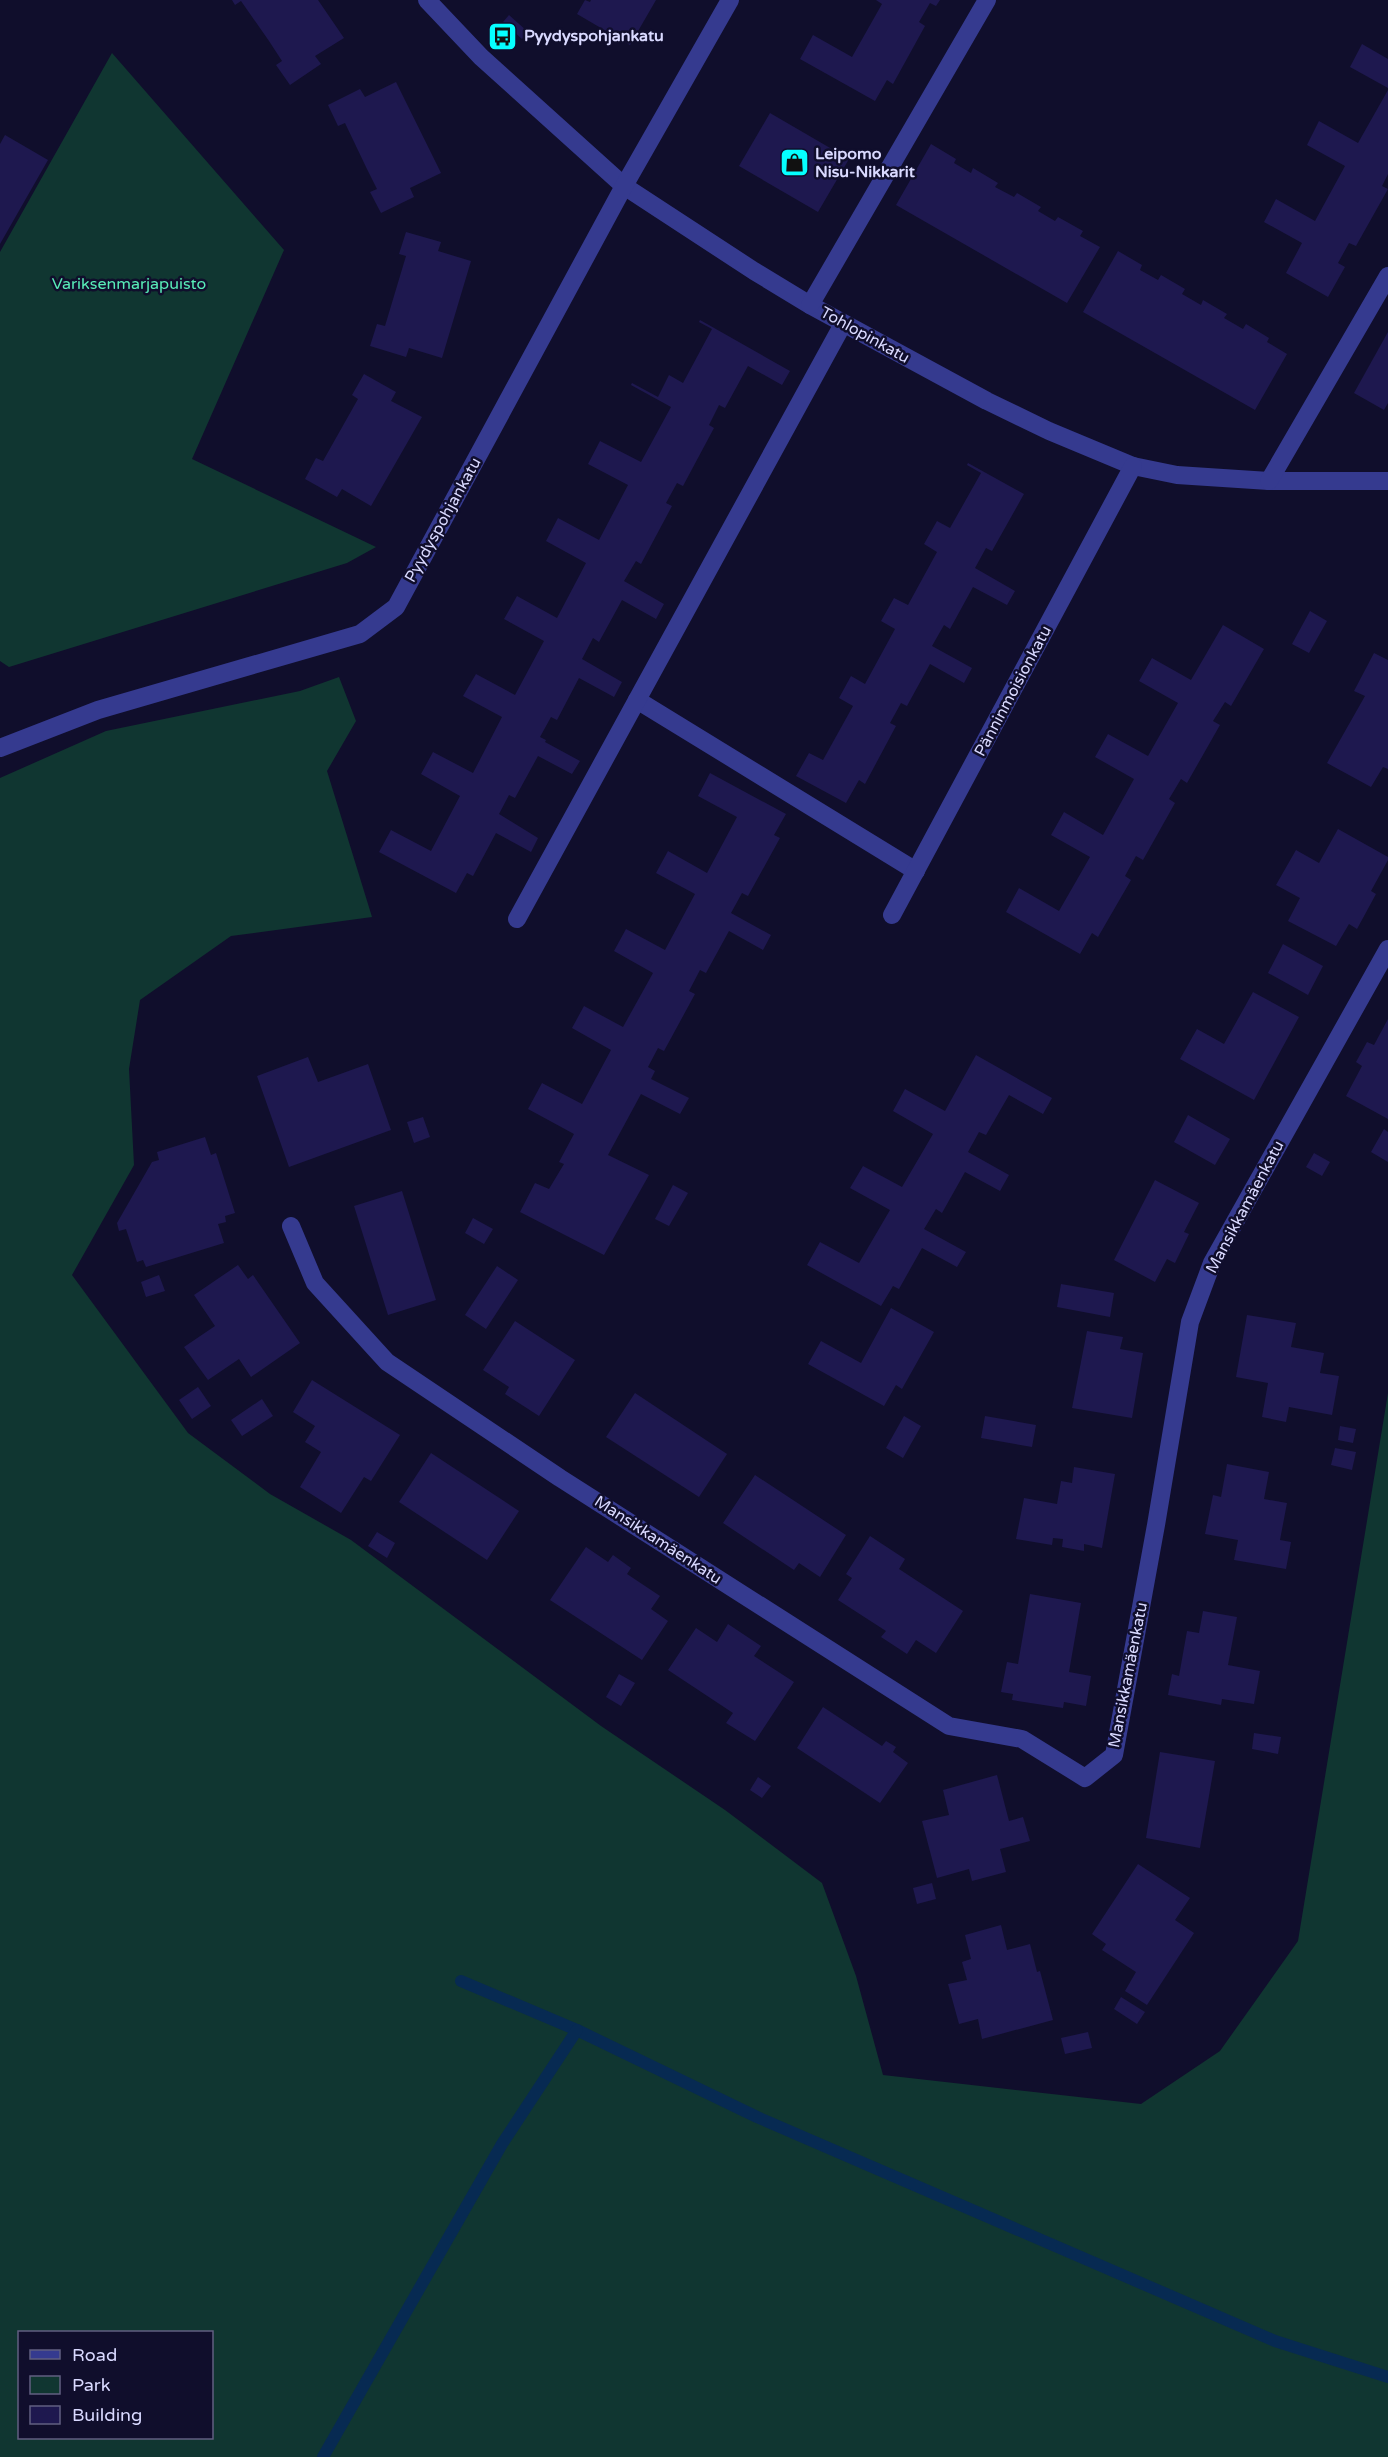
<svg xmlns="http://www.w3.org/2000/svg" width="1388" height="2457" font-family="'Varela Round',sans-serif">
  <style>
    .green { fill: #103631; fill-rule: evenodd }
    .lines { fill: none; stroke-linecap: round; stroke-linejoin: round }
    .stream { stroke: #072a52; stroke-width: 12 }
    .building { fill: #1e184f }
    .minor { stroke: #353a8f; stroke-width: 18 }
    .labels { text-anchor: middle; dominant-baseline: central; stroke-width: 5; stroke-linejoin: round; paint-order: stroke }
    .poi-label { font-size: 16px; font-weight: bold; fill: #d9d9ff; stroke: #100e2c; text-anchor: start }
    .park-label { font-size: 16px; fill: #58ecb8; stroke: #100e2c }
    .street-label { font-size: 16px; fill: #d9d9ff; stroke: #100e2c }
  </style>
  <rect width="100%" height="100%" fill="#100e2c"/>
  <g class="green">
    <polygon points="112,53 284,250 192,459 376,547 347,563 9,667 0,661 0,252"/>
    <path d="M339 677 356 721 327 771 372 917 231 936 140 1000 129 1069 134 1165 72 1275 188 1433 270 1494 351 1540 601 1726 725 1810 822 1883 856 1976 883 2075 1141 2104 1220 2051 1298 1941 1388 1393V2457H0V778L106 731 300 691ZM20 2332H212V2438H20Z"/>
  </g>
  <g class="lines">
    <g class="stream">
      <polyline points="461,1981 577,2030 757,2117 1275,2341 1388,2377"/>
      <polyline points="323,2457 502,2144 577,2030"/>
    </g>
  </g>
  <g class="building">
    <polygon points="232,0 318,0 344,38 315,56 321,64 290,85 276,65 282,61 269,41 241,1 235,5"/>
    <polygon points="585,0 590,2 591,0 656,0 630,45 577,14"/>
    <polygon points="876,0 940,0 936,6 930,3 919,22 925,26 893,84 887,80 875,101 800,59 813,35 852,57 882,4"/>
    <polygon points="509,15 528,32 522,39 503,22"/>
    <polygon points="1362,44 1388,59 1388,88 1350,67"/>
    <polygon points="396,82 441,173 410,188 414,197 381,213 370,192 377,189 366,167 345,123 338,126 328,105 360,89 365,97"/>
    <polygon points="1388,90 1388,174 1382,186 1388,189 1356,246 1349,243 1338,263 1345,267 1328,297 1286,273 1302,243 1264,222 1276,199 1315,221 1345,166 1307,145 1319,121 1358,143"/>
    <polygon points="770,113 849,159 818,212 739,166"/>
    <polygon points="5,135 48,160 0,244 0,144"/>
    <polygon points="931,144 956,159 954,163 971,173 973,168 998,183 995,187 1014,197 1017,193 1041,207 1038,211 1055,221 1058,217 1083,231 1080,236 1100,247 1067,303 896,205"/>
    <polygon points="406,232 441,242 438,251 471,261 442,358 409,348 406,357 370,346 377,324 385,326 406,256 399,254"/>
    <polygon points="1118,251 1142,265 1140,270 1158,280 1161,275 1185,289 1182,294 1201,305 1203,300 1227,314 1224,318 1243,329 1246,324 1269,338 1267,342 1287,354 1255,410 1083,312"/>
    <polygon points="700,320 790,371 782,385 748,366 725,408 719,405 709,425 714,428 683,486 677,483 666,503 672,506 641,564 636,561 624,581 664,604 656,619 622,600 599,642 593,638 582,659 622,682 614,697 579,678 557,720 551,717 540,737 546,740 545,742 580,761 572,774 538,756 515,798 509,795 499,814 538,838 531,852 496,833 473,876 467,873 456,893 379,852 391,830 431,851 460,796 421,774 433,752 473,773 502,717 463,696 476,674 515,695 544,641 504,619 517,596 557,618 586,563 546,541 558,518 599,540 628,485 588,464 600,441 641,462 671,407 631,385 632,383 658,397 669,375 683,383 712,329 699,322"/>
    <polygon points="1388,332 1388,403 1384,410 1354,393"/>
    <polygon points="364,374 396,392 391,401 422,417 371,506 342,489 337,497 305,479 316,458 323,461 358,399 352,395"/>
    <polygon points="968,463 1024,494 992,551 986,548 975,568 1015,591 1007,605 973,587 950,629 944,625 932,646 972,668 964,683 930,664 907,706 901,703 890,723 896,726 865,784 859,780 846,803 796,776 809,753 823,760 853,706 839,698 851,676 865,684 895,629 881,621 894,598 908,605 937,552 924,544 937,521 950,528 981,473 967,465"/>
    <polygon points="1310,611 1327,621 1309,653 1292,644"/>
    <polygon points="1223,625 1264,649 1231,706 1225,702 1213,721 1220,725 1187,783 1181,779 1169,799 1175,803 1143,860 1136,856 1125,876 1131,880 1098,937 1092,933 1080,954 1006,912 1019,888 1059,911 1090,857 1051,835 1064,812 1103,835 1134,779 1095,757 1108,734 1148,756 1178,703 1139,681 1152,658 1191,680"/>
    <polygon points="1374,653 1388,660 1388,769 1383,767 1371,787 1327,763 1365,696 1354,691"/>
    <polygon points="710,773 786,814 774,835 780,838 748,896 742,893 731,913 771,935 763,950 729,931 706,973 700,970 689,991 695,994 664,1051 658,1048 648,1067 655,1071 651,1079 689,1098 680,1114 641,1094 608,1155 649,1175 604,1255 520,1212 535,1183 549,1189 564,1164 559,1162 574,1134 528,1109 542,1083 582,1104 611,1050 572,1028 584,1006 623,1027 653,973 614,951 626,929 665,950 695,894 656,873 668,851 707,873 737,817 698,796"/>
    <polygon points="1338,829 1388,857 1388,860 1371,891 1376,894 1357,929 1349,924 1336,946 1288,921 1300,898 1276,885 1296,850 1319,863"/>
    <polygon points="1283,944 1323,966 1308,995 1268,973"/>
    <polygon points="1253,992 1299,1017 1254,1100 1180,1059 1197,1029 1224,1044"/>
    <polygon points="1388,1019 1388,1119 1346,1096 1362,1066 1356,1062 1367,1042 1374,1045"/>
    <polygon points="976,1055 1052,1098 1043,1114 1009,1095 986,1135 979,1132 968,1152 1009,1175 1000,1191 965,1172 942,1213 936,1209 924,1229 966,1252 957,1267 922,1248 899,1289 893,1286 881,1306 807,1265 820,1242 859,1263 890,1210 850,1188 863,1166 902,1187 933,1134 893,1111 905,1089 945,1111"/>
    <polygon points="308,1057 318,1082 368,1064 391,1130 289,1167 257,1076"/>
    <polygon points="1188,1115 1230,1139 1215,1165 1174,1142"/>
    <polygon points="423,1117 430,1137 414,1143 407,1122"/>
    <polygon points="1384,1129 1388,1132 1388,1162 1371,1152"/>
    <polygon points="205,1137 211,1155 216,1153 235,1213 225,1216 226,1222 218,1224 224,1243 146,1267 143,1260 137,1262 126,1229 119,1231 117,1223 152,1162 159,1160 157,1152"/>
    <polygon points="1314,1153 1330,1162 1322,1176 1306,1167"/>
    <polygon points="1155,1180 1199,1203 1184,1232 1189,1234 1175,1263 1167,1259 1155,1282 1114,1260"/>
    <polygon points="673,1185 688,1193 669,1226 655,1219"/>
    <polygon points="402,1191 436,1300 388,1315 354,1206"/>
    <polygon points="473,1218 493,1229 484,1244 465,1233"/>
    <polygon points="238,1265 248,1279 253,1275 300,1343 251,1377 239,1359 208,1380 184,1347 215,1326 194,1295"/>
    <polygon points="497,1266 518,1280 486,1329 465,1315"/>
    <polygon points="159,1275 165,1291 146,1297 141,1282"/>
    <polygon points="1061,1284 1114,1293 1110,1317 1057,1307"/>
    <polygon points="891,1308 934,1332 902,1389 896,1385 884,1406 808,1364 821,1341 861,1363"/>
    <polygon points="1247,1315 1296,1323 1291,1347 1324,1353 1320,1373 1339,1376 1332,1415 1289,1407 1286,1422 1262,1417 1268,1383 1236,1377"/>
    <polygon points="515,1321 575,1360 539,1416 505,1394 509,1387 483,1370"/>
    <polygon points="1087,1331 1123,1337 1120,1349 1143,1353 1132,1418 1072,1408"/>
    <polygon points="312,1380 400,1435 371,1481 364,1477 341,1513 300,1487 321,1452 305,1442 315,1426 293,1412"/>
    <polygon points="198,1387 211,1406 192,1419 179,1400"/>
    <polygon points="635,1393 727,1454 699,1497 606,1437"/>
    <polygon points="262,1399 273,1416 242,1436 231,1420"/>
    <polygon points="904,1416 921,1426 903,1458 886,1448"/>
    <polygon points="985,1416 1036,1425 1032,1447 981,1438"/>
    <polygon points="1340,1426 1356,1429 1353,1443 1338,1440"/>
    <polygon points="1335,1448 1356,1452 1352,1470 1331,1465"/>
    <polygon points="431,1453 519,1511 487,1560 399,1502"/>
    <polygon points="1227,1464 1269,1472 1264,1499 1287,1503 1280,1540 1291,1542 1286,1569 1234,1560 1238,1540 1205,1534 1213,1495 1221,1497"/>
    <polygon points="1074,1467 1115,1474 1102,1548 1084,1544 1084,1551 1062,1547 1063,1539 1053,1538 1052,1545 1016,1539 1024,1498 1057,1504 1061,1481 1072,1483"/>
    <polygon points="755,1475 846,1535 820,1577 799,1563 794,1570 723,1523"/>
    <polygon points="377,1532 395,1543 387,1558 368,1546"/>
    <polygon points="870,1536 905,1559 899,1569 963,1611 936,1653 916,1640 907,1654 881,1637 886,1631 838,1600 852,1578 846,1574"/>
    <polygon points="586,1547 608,1562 613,1555 631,1568 627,1574 660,1596 651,1609 668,1621 642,1660 550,1600"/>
    <polygon points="1030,1594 1081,1603 1069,1672 1091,1676 1086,1706 1064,1702 1063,1708 1012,1700 1013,1694 1001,1692 1007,1662 1018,1664"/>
    <polygon points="1203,1611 1237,1617 1228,1665 1260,1671 1254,1704 1222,1699 1221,1705 1168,1695 1172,1674 1179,1676 1187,1631 1199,1633"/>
    <polygon points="728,1624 761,1646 754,1656 794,1682 755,1741 726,1723 733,1713 668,1670 696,1628 717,1642"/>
    <polygon points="619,1674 635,1683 621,1706 606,1697"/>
    <polygon points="823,1707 882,1746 886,1741 896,1747 893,1752 908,1763 880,1803 797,1748"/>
    <polygon points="1254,1733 1281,1737 1278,1754 1252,1749"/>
    <polygon points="1160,1752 1215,1761 1200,1848 1146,1838"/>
    <polygon points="997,1775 1009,1821 1023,1817 1030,1841 1000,1849 1006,1872 972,1881 969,1869 937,1878 922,1821 949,1815 943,1790"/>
    <polygon points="758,1777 771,1786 762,1798 750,1790"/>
    <polygon points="1138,1864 1190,1898 1175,1920 1194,1933 1147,2005 1125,1991 1136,1972 1102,1950 1106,1944 1092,1934"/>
    <polygon points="932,1883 936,1899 917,1904 913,1888"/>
    <polygon points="1001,1925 1007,1950 1030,1944 1037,1972 1040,1971 1053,2020 982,2039 978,2019 959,2024 948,1984 967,1980 962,1962 971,1959 965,1935"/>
    <polygon points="1121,1997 1145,2012 1137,2024 1114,2009"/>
    <polygon points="1088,2032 1092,2048 1065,2054 1061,2038"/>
  </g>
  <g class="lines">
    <g class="minor">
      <polyline points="427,0 481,57 624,186 754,271 810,305 987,401 1049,431 1133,466 1177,475 1269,481 1388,481"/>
      <polyline points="810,305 987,0"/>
      <polyline points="1269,481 1388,276"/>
      <polyline points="637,700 916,871"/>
      <polyline points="0,748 98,710 360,634 396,607 624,186 730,0"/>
      <polyline points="892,915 1133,466"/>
      <polyline points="517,919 843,324"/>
      <polyline points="291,1226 315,1283 387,1362 560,1478 949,1726 1022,1739 1085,1778 1114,1755 1156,1525 1190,1322 1212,1263 1388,949"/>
    </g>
  </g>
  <defs>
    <symbol id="bus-square" viewBox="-11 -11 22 22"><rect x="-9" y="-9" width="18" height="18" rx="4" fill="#05ffff" stroke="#100e2c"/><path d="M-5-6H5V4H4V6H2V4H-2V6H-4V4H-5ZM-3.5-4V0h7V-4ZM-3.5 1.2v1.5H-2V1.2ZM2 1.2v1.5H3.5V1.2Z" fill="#111"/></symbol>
    <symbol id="shop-square" viewBox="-11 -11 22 22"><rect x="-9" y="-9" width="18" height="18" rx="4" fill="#05ffff" stroke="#100e2c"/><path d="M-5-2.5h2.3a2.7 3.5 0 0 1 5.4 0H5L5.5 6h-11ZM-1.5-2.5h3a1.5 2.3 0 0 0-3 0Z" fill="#111"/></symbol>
  </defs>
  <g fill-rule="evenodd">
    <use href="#bus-square" x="486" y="20" width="33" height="33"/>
    <use href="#shop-square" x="778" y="146" width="33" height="33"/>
  </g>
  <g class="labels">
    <g class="poi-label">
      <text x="524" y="36">Pyydyspohjankatu</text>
      <text x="815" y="154">Leipomo<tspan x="815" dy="18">Nisu-Nikkarit</tspan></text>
    </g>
    <g class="park-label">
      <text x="129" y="284">Variksenmarjapuisto</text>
    </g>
    <g class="street-label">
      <text transform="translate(865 335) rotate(29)">Tohlopinkatu</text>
      <text transform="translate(443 520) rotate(-61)">Pyydyspohjankatu</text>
      <text transform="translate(1013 691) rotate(-62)">Pänninmoisionkatu</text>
      <text transform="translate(1245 1207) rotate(-62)">Mansikkamäenkatu</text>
      <text transform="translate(658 1540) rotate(33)">Mansikkamäenkatu</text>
      <text transform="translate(1128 1675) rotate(-79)">Mansikkamäenkatu</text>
    </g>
  </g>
  <rect x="18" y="2331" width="195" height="108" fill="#100e2c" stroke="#605f80" stroke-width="1.5"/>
  <rect x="30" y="2350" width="30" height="9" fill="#353a8f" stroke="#605f80" stroke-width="1.5"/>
  <text x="72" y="2361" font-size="18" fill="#d9d9ff">Road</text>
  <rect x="30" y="2376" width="30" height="18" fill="#103631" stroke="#605f80" stroke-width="1.5"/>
  <text x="72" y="2391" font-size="18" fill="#d9d9ff">Park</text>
  <rect x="30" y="2406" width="30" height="18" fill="#1e184f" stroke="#605f80" stroke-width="1.5"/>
  <text x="72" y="2421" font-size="18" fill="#d9d9ff">Building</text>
</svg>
